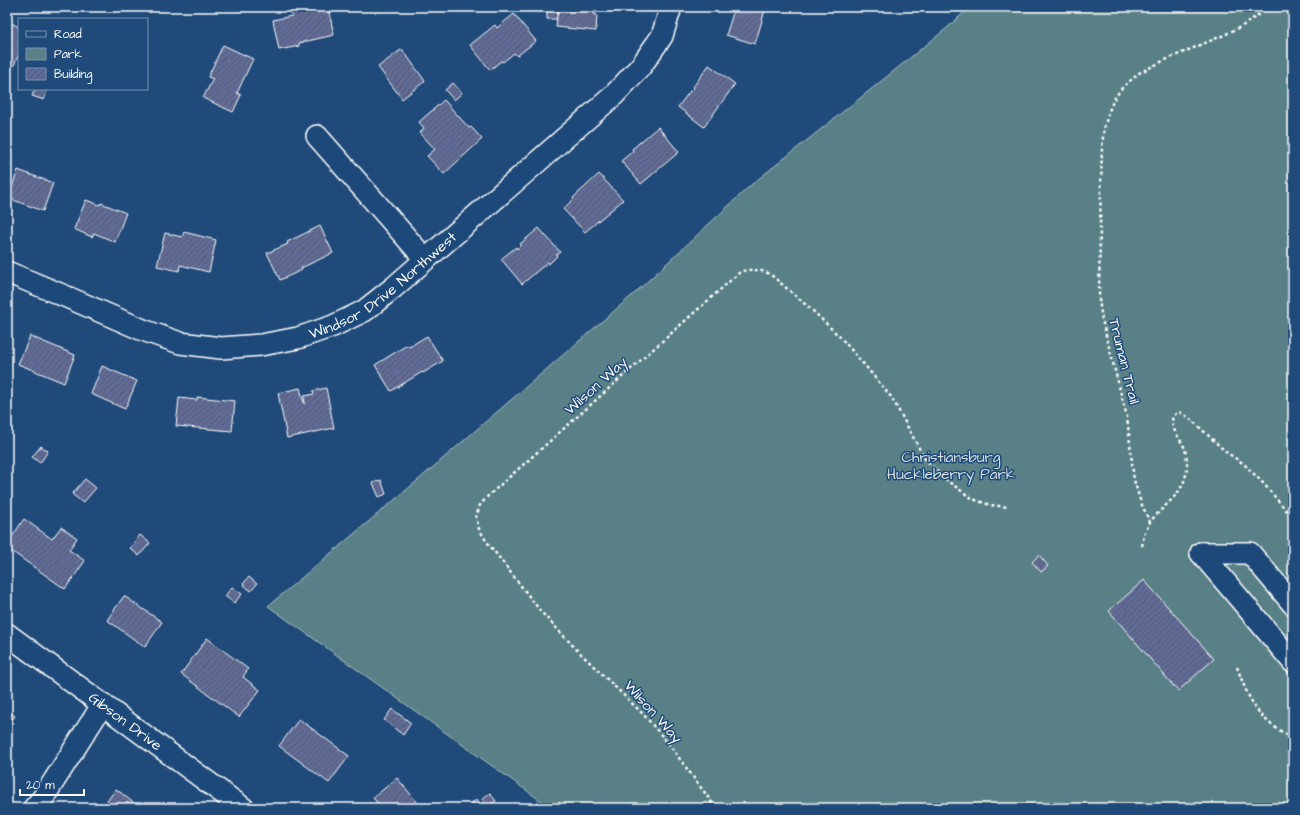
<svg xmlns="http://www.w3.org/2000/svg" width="1300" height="815" font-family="'Architects Daughter',sans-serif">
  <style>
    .green { fill: #598086; stroke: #acc0c2 }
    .building { fill: url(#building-hatch); stroke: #fff }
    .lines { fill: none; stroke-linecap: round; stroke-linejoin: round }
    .minor-casing { stroke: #fff; stroke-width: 24 }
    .path { stroke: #fff; stroke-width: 2.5; stroke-dasharray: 3 3; stroke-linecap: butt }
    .minor { stroke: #1f4a7a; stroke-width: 21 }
    .labels { text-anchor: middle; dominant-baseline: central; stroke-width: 3; stroke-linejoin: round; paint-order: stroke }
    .street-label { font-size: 15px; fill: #fff; stroke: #1f4a7a }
    .park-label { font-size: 15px; fill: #d6dfe1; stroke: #1f4a7a }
  </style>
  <defs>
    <pattern id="building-hatch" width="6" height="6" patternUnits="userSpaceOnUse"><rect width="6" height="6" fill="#606c97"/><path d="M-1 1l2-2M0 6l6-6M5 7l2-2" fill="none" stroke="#54596a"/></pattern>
  </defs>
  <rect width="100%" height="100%" fill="#1f4a7a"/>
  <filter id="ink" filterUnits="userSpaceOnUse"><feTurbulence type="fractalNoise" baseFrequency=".025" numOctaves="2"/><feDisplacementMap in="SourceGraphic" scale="8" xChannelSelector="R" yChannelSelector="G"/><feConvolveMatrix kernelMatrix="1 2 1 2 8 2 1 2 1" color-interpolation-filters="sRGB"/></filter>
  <g filter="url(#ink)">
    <polygon class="green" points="970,7 1293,7 1293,808 551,808 268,606 417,481 636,292 752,184 864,95 947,28"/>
    <g class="building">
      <polygon points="318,7 328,7 334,35 299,43 299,46 279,50 273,20 292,16 291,13"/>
      <polygon points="547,7 558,7 557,19 547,19"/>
      <polygon points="558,7 594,7 594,14 597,15 596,31 556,27"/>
      <polygon points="735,7 766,7 755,44 726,35"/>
      <polygon points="514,14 536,41 517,56 514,53 503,62 501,61 490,70 470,45 495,25 497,28"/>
      <polygon points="7,21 19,27 19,54 9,76 7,75"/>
      <polygon points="223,45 253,59 237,93 241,95 233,112 203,98 213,79 208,77"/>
      <polygon points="402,49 425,81 402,99 378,67"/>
      <polygon points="709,65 735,84 704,127 678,107 690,91 691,91 694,88 693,87"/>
      <polygon points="453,83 462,93 454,100 445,90"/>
      <polygon points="35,89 48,89 44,100 32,96"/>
      <polygon points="444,100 469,128 471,127 482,139 444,174 427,156 435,149 420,133 424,128 419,122"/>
      <polygon points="658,127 679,152 641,184 621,161 633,151 632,149"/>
      <polygon points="18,170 53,183 43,211 8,198"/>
      <polygon points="599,174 623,200 585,232 563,209 574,199 573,198"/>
      <polygon points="86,200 100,205 101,203 126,213 115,242 94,233 92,237 74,229"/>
      <polygon points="320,226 333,253 301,268 302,270 280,280 267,253 288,244 287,242"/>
      <polygon points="539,228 560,252 556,255 557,256 549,264 548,262 522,284 501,259 516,247 517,249 521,245 520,244"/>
      <polygon points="184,232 216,240 209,272 180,265 179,271 157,266 165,233 182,237"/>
      <polygon points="30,336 75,355 64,383 18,364"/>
      <polygon points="427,336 443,361 423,373 422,372 391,391 375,365 407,345 409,347"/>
      <polygon points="102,366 137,381 125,409 91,394"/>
      <polygon points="300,388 304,404 305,403 304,396 314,394 313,391 326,388 334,428 287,438 278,393"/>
      <polygon points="197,397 235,401 232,431 176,426 179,398 197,400"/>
      <polygon points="41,446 48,451 40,463 32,457"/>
      <polygon points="85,479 96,488 83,503 72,494"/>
      <polygon points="381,480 386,494 379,497 373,483"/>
      <polygon points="24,519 52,539 61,527 77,538 69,550 85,561 65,589 7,548 7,544"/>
      <polygon points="140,535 150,543 139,556 130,548"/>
      <polygon points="1039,555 1048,566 1041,572 1032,562"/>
      <polygon points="249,577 257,584 251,591 243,584"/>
      <polygon points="1144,580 1214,659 1178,691 1109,611"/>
      <polygon points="232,587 242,594 234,603 225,596"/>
      <polygon points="124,596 162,622 145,647 107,620"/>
      <polygon points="207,638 248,669 243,677 260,690 239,717 181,674"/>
      <polygon points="7,709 15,716 7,727"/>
      <polygon points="392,709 411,723 403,735 384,720"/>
      <polygon points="299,719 349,756 329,783 279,746"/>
      <polygon points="397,778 422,808 382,808 373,798"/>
      <polygon points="116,789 140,808 102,808"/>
      <polygon points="490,793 496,801 487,807 482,799"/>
      <polygon points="477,799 483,808 465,808"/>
    </g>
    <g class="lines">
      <defs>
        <g id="minor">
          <polyline points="317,136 425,259"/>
          <path id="s1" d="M7 272 67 297 143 330 180 343 221 348 261 345 298 338 333 326 364 311 393 288 614 95 641 66 662 36 671 7"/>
          <polyline points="1201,553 1293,662"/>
          <polyline points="1201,553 1250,553 1293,604"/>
          <path id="s2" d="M7 634 243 808"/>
          <polyline points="34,808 43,798 103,704"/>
        </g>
      </defs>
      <use href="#minor" class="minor-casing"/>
      <g class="path">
        <path d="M1269 7 1244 25 1224 35 1163 61 1139 73 1121 89 1114 99 1109 111 1104 128 1102 147 1100 225 1099 299 1102 320 1127 417 1134 480 1141 503 1150 522C1167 501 1187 493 1187 464 1187 459 1186 453 1185 449 1181 438 1162 420 1179 412L1185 415 1196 424 1226 452 1244 464 1263 483 1293 518"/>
        <polyline points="1142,546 1144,535 1150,522"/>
        <path d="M1237 667C1249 701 1258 720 1291 737L1293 739"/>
        <path d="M716 808 668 743 643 714 578 651 542 613 487 542 479 529 476 517 480 505 488 496 740 272C750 268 761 270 770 274L812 310 841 338 867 368 892 398 925 459 946 480 973 499 990 505 1008 507"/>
      </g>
      <use href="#minor" class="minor"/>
    </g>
  </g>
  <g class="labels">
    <g class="street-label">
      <text stroke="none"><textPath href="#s1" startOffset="407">Windsor Drive Northwest</textPath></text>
      <text transform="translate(1124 361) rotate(76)">Truman Trail</text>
      <text transform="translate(596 386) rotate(-42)">Wilson Way</text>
      <text transform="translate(653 712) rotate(48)">Wilson Way</text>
      <text stroke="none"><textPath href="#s2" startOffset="147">Gibson Drive</textPath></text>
    </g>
    <g class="park-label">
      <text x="951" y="457">Christiansburg<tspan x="951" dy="17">Huckleberry Park</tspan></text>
    </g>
  </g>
  <rect width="1300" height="815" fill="none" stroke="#1f4a7a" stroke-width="24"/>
  <rect x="12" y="12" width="1276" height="791" fill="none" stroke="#fff" stroke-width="1.5" filter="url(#ink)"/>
  <rect x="18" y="18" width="130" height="72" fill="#1f4a7a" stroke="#7992af"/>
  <rect x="26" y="31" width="20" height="6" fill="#1f4a7a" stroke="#7992af"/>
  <text x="54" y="38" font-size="12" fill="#ffffff">Road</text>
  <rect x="26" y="48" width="20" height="12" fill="#598086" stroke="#7992af"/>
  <text x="54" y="58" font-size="12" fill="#ffffff">Park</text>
  <rect x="26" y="68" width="20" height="12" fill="url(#building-hatch)" stroke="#7992af"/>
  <text x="54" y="78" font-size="12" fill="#ffffff">Building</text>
  <path d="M20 789v6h64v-6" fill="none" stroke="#ffffff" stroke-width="2"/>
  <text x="26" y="789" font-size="12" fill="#ffffff" stroke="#1f4a7a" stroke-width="3" paint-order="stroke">20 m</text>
</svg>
